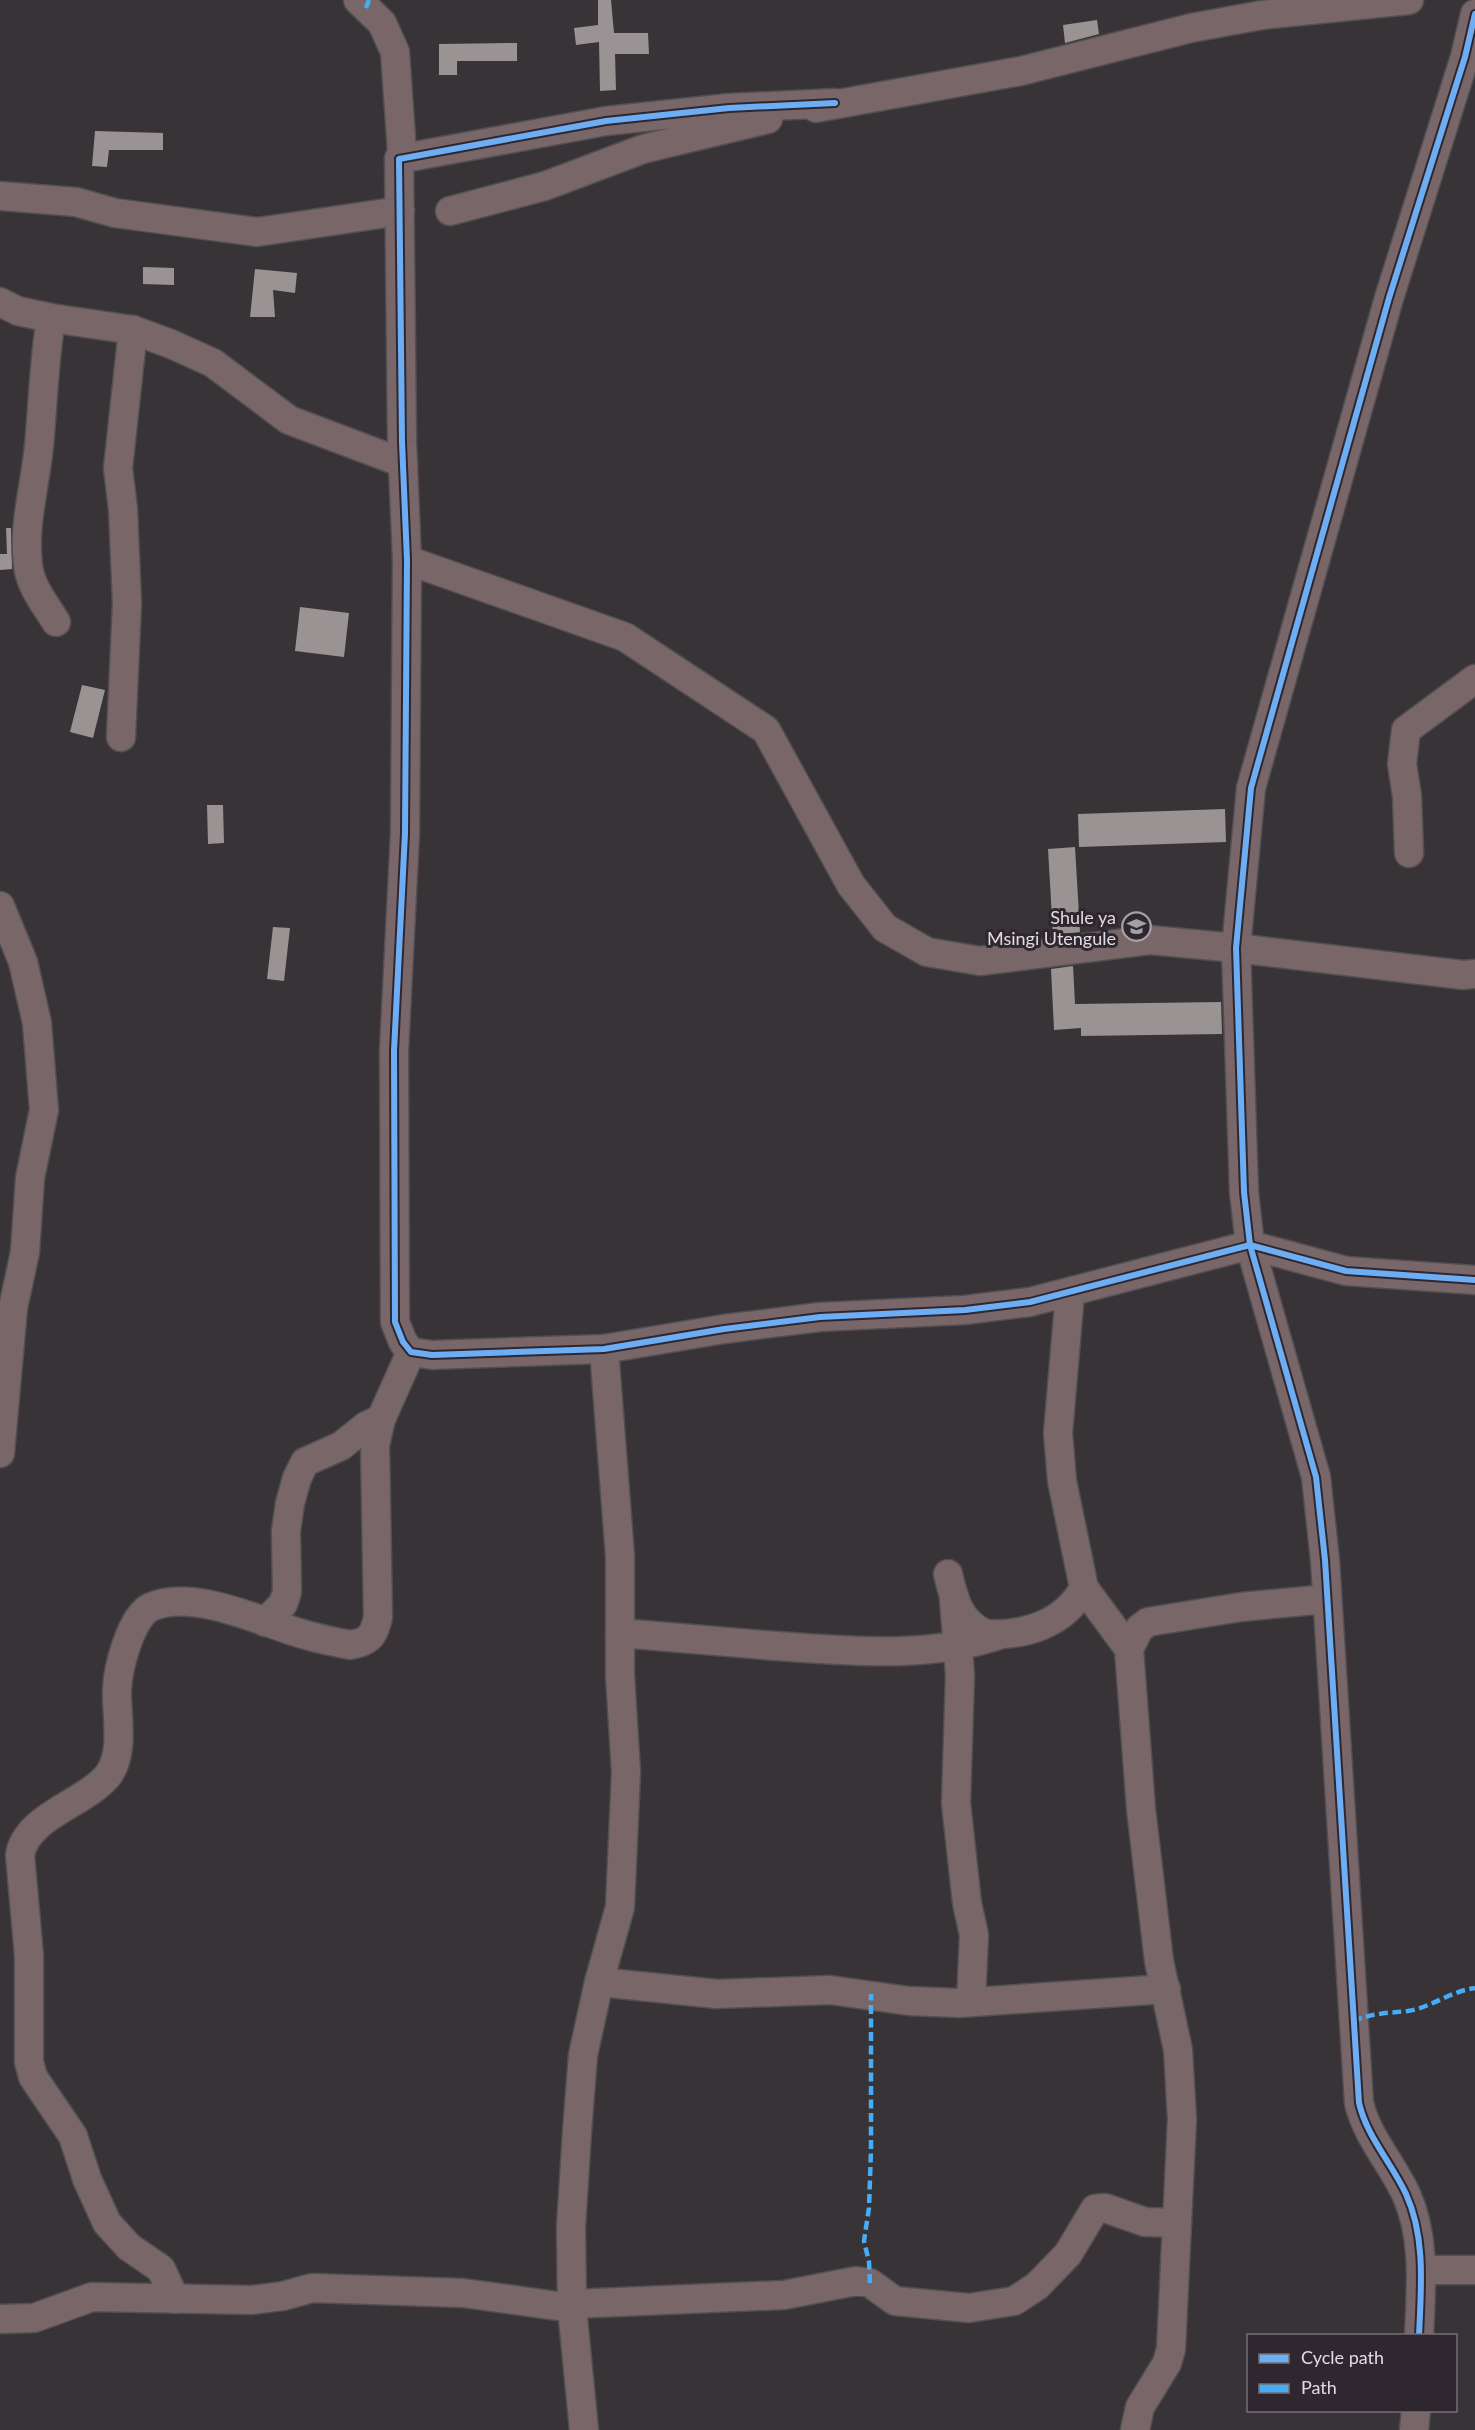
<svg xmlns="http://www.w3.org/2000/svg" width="1475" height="2430" font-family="Lato,sans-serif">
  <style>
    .building { fill: #999394 }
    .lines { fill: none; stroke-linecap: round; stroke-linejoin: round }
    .minor-casing { stroke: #514f51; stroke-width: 31 }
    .minor { stroke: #796668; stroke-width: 28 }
    .quiet { stroke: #46acf6; stroke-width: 4.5; stroke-dasharray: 9 4.5; stroke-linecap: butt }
    .cycleway-casing { stroke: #2f272f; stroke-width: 10 }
    .cycleway { stroke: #6dadf4; stroke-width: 6 }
    .labels { text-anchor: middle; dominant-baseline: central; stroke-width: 6; stroke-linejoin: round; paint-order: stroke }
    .poi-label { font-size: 18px; fill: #e0dbe1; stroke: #2f272f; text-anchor: end }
  </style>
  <rect width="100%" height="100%" fill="#373337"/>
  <g class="building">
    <polygon points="598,0 611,0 614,33 648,33 649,54 615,54 616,90 600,91 599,42 576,45 574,28 598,25"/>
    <polygon points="1097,20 1099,34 1065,43 1063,25"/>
    <polygon points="517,43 517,61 457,61 457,75 439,75 439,44"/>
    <polygon points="95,131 163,133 163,150 109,150 107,167 92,166"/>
    <polygon points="143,267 174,268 174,285 143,284"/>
    <polygon points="255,269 297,273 295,293 273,290 275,317 250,317"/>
    <polygon points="6,528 11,528 12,569 0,570 0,554 7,554"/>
    <polygon points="300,607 349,613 344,657 295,651"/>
    <polygon points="82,685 105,690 93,738 70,732"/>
    <polygon points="207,805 223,805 224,843 208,844"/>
    <polygon points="1225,809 1226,842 1079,847 1078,814"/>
    <polygon points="1075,847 1080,932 1053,935 1048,849"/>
    <polygon points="273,927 290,928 284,981 267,979"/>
    <polygon points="1073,966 1075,1004 1221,1002 1222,1034 1081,1036 1081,1028 1054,1030 1051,969"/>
  </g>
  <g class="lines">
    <defs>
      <g id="minor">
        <polyline points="358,0 382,23 395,52 402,152 399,159"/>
        <polyline points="835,103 729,108 606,121 399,159 402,442 407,560 405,833 394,1051 395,1322 403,1342 411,1352 432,1355 604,1349 724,1329 820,1317 965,1310 1030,1302 1250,1245 1346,1271 1475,1280"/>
        <polyline points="816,108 1021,71 1191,28 1262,15 1409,0"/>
        <polyline points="0,196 76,202 115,213 257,232 400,211"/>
        <polyline points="450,211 545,186 643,149 768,119"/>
        <polyline points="0,302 18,311 51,318 133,330 171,344 213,363 289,420 403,463"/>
        <path d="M51 318C44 361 43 403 39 446 35 486 23 525 28 565 30 586 45 604 56 622"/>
        <polyline points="407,560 625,637 766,730 851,885 885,928 927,952 980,961 1150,940 1236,948 1463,975 1475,974"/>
        <polyline points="121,737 127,603 123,509 118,468 133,330"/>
        <polyline points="1409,853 1407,796 1402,764 1406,730 1475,679"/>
        <polyline points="0,906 23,962 37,1023 44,1110 30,1178 25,1252 13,1308 0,1453"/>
        <polyline points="1070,1293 1058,1433 1062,1481 1084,1588 1129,1649 1141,1809 1159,1961 1178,2050 1182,2119 1171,2349 1167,2363 1140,2407 1135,2430"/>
        <path d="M948 1574C954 1600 959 1622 986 1634 1025 1636 1064 1624 1084 1588"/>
        <polyline points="954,1600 960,1675 956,1803 967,1903 974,1935 971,2002"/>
        <polyline points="265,1622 283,1604 287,1592 286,1531 290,1503 297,1478 305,1462 341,1446 366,1426 381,1419"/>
        <path d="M620 1633C672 1637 724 1642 776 1646 850 1651 927 1659 999 1635"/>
        <polyline points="1129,1649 1139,1629 1148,1622 1241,1607 1327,1599"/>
        <polyline points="599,1982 717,1994 830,1990 909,2001 959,2003 1166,1989"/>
        <polyline points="1421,2270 1475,2270"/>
        <path d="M175 2299 161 2269 129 2247 107 2223 87 2179 73 2136 33 2077 29 2062V1956L20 1855C26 1816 87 1803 109 1774 125 1751 116 1714 117 1689 118 1668 131 1616 151 1607 194 1588 263 1623 306 1635 320 1639 335 1642 350 1645 369 1642 374 1636 378 1617L375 1445 381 1419 411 1352"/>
        <polyline points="572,2304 784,2295 856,2281 870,2283 895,2301 969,2308 1014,2301 1037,2286 1068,2254 1095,2209 1105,2208 1145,2222 1177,2223"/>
        <polyline points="0,2319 34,2318 92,2297 252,2300 283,2296 312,2288 463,2293 572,2308"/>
        <path d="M1419 2336C1421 2288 1426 2238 1406 2194 1391 2162 1367 2137 1359 2103L1325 1560 1316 1477 1250 1245 1244 1192 1236 948 1251 788 1389 298 1465 57 1475 14"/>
        <polyline points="584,2430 572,2308 571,2227 577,2132 583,2055 599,1982 620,1907 626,1772 620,1675 620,1556 604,1349"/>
        <polyline points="1414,2430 1416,2410"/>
      </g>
    </defs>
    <use href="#minor" class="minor-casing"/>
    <use href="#minor" class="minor"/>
    <g class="quiet">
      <polyline points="366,8 369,0"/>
      <path d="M1353 2021C1372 2013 1388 2013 1408 2011 1432 2007 1451 1991 1475 1988"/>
      <polyline points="870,2283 869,2262 864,2241 869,2208 871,2150 871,1994"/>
    </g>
    <defs>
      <g id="cycleway">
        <polyline points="835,103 729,108 606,121 399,159 402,442 407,560 405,833 394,1051 395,1322 403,1342 411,1352 432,1355 604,1349 724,1329 820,1317 965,1310 1030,1302 1250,1245 1346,1271 1475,1280"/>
        <path d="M1419 2336C1421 2288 1426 2238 1406 2194 1391 2162 1367 2137 1359 2103L1325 1560 1316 1477 1250 1245 1244 1192 1236 948 1251 788 1389 298 1465 57 1475 14"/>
      </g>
    </defs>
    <use href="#cycleway" class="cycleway-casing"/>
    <use href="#cycleway" class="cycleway"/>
  </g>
  <defs>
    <symbol id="school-ring" viewBox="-11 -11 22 22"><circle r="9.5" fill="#2f272f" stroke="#a5a0a6" stroke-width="1.5"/><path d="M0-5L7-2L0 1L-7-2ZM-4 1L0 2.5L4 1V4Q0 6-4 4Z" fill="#a5a0a6"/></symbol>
  </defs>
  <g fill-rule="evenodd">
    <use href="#school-ring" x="1120" y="910" width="33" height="33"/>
  </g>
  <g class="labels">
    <g class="poi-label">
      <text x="1116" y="917">Shule ya<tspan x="1116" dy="21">Msingi Utengule</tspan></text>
    </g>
  </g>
  <rect x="1247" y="2334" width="210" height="78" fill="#2f272f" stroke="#766f76" stroke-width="1.5"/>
  <rect x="1259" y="2354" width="30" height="9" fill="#6dadf4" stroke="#766f76" stroke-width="1.5"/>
  <text x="1301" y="2364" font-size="18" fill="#e0dbe1">Cycle path</text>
  <rect x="1259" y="2384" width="30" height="9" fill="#46acf6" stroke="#766f76" stroke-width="1.5"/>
  <text x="1301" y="2394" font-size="18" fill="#e0dbe1">Path</text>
</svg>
